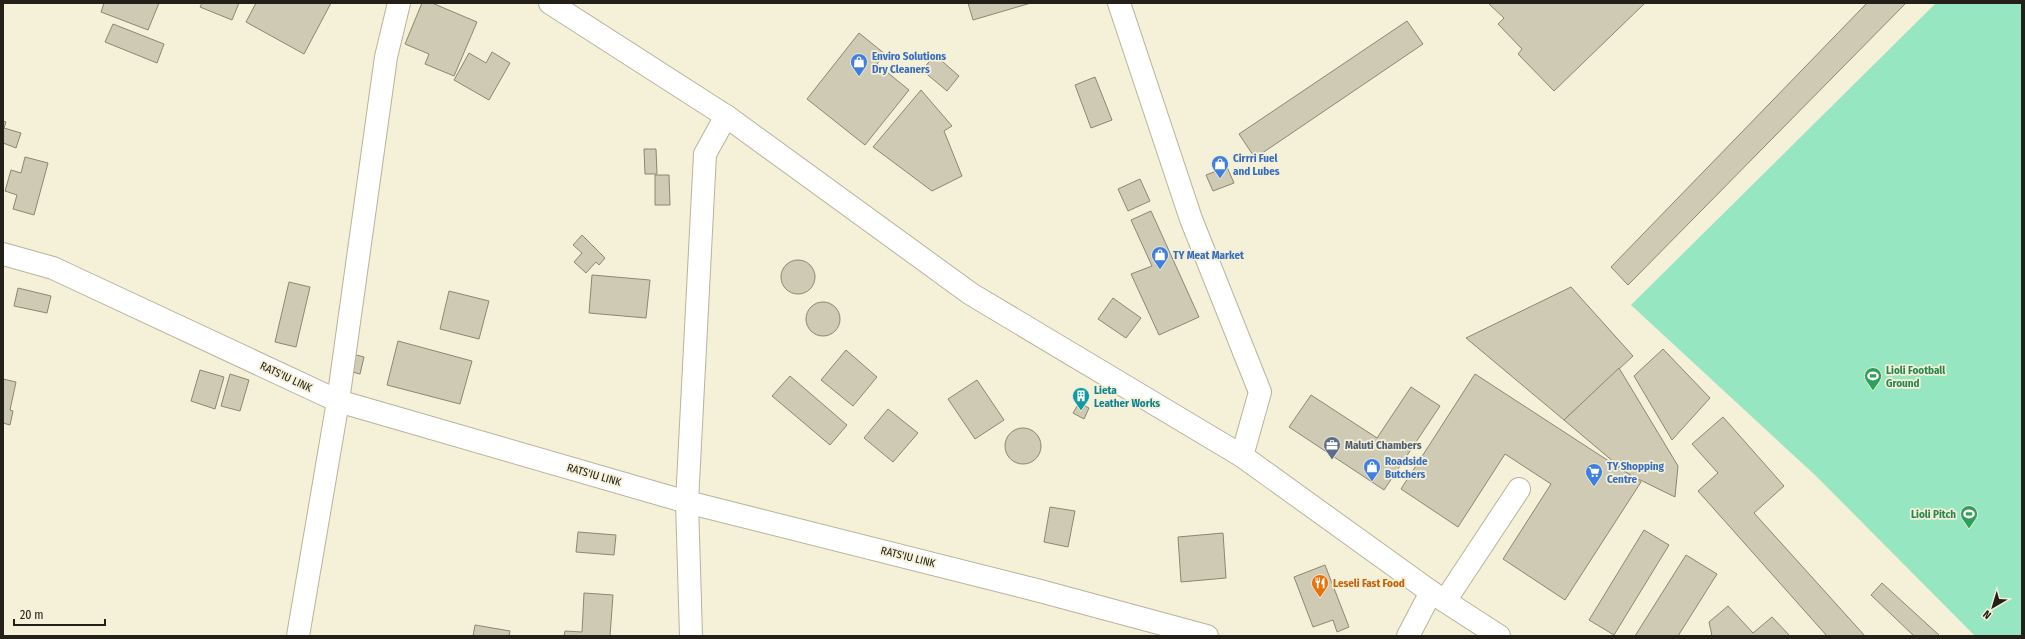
<svg xmlns="http://www.w3.org/2000/svg" width="2025" height="639" font-family="'Fira Sans Condensed',sans-serif">
  <style>
    .green { fill: #96e6c1 }
    .building { fill: #cecab3; stroke: #8b8771 }
    .lines { fill: none; stroke-linecap: round; stroke-linejoin: round }
    .minor-casing { stroke: #b7b39c; stroke-width: 24 }
    .major-casing { stroke: #b7b39c; stroke-width: 24 }
    .minor { stroke: #fff; stroke-width: 22 }
    .major { stroke: #fff; stroke-width: 22 }
    .labels { text-anchor: middle; dominant-baseline: central; stroke-width: 3.5; stroke-linejoin: round; paint-order: stroke }
    .shop-label { font-size: 11px; font-weight: bold; fill: #366cbe; stroke: #f5f0d8; text-anchor: start }
    .leisure-label { font-size: 11px; font-weight: bold; fill: #27864d; stroke: #f5f0d8; text-anchor: start }
    .street-label { font-size: 11px; fill: #222018; stroke: #f5f0d8 }
    .culture-label { font-size: 11px; font-weight: bold; fill: #0d838f; stroke: #f5f0d8; text-anchor: start }
    .service-label { font-size: 11px; font-weight: bold; fill: #4e5e75; stroke: #f5f0d8; text-anchor: start }
    .food-label { font-size: 11px; font-weight: bold; fill: #c56008; stroke: #f5f0d8; text-anchor: start }
  </style>
  <rect width="100%" height="100%" fill="#f5f0d8"/>
  <polygon class="green" points="1936,3 2022,3 2022,636 1975,636 1816,476 1631,305"/>
  <g class="building">
    <polygon points="104,3 159,3 148,30 101,12"/>
    <polygon points="202,3 239,3 232,20 200,7"/>
    <polygon points="256,3 331,3 304,54 246,22"/>
    <polygon points="422,3 432,3 477,22 454,76 425,64 429,54 405,44"/>
    <polygon points="968,3 1031,3 973,20"/>
    <polygon points="1488,3 1645,3 1554,91 1518,54 1522,49 1498,24 1504,18"/>
    <polygon points="1867,3 1906,3 1628,285 1611,267"/>
    <polygon points="1407,21 1423,44 1255,158 1239,134"/>
    <polygon points="113,24 164,44 157,63 105,42"/>
    <polygon points="859,33 885,54 877,64 909,90 865,145 807,99"/>
    <polygon points="492,52 510,63 489,100 454,80 469,53 486,63"/>
    <polygon points="935,55 959,76 947,91 922,70"/>
    <polygon points="1095,77 1112,120 1091,128 1075,85"/>
    <polygon points="921,90 952,126 944,131 962,176 932,191 873,147"/>
    <polygon points="3,121 6,122 4,128 21,133 16,148 3,143"/>
    <polygon points="644,149 656,149 657,174 645,174"/>
    <polygon points="25,157 48,163 34,215 13,209 17,195 5,191 11,170 21,173"/>
    <polygon points="1227,167 1234,183 1213,191 1206,175"/>
    <polygon points="655,175 669,175 670,205 655,205"/>
    <polygon points="1140,179 1150,201 1128,211 1118,189"/>
    <polygon points="1151,211 1199,317 1159,335 1131,274 1152,266 1131,220"/>
    <polygon points="582,235 605,258 599,265 596,262 586,273 574,262 582,253 573,245"/>
    <circle cx="798" cy="277" r="17"/>
    <polygon points="592,275 650,280 646,318 589,313"/>
    <polygon points="289,282 310,287 296,347 275,342"/>
    <polygon points="1571,287 1633,356 1564,420 1466,338"/>
    <polygon points="18,288 51,296 47,313 14,306"/>
    <polygon points="449,291 489,301 479,339 440,329"/>
    <polygon points="1113,298 1141,318 1126,338 1098,319"/>
    <circle cx="823" cy="319" r="17"/>
    <polygon points="398,341 472,361 460,404 387,385"/>
    <polygon points="1663,349 1710,398 1672,440 1634,376"/>
    <polygon points="846,350 877,377 853,406 821,380"/>
    <polygon points="348,353 364,357 360,374 344,370"/>
    <polygon points="1619,368 1678,466 1675,497 1628,474 1564,420"/>
    <polygon points="200,370 224,377 215,409 191,401"/>
    <polygon points="230,374 249,380 240,411 221,406"/>
    <polygon points="1475,374 1641,482 1565,600 1503,559 1551,484 1505,454 1458,527 1401,489"/>
    <polygon points="790,376 847,425 830,445 772,396"/>
    <polygon points="3,379 16,382 10,410 13,411 10,425 3,423"/>
    <polygon points="977,380 1004,420 975,439 948,399"/>
    <polygon points="1411,387 1440,406 1384,490 1289,427 1311,395 1377,438"/>
    <polygon points="1079,403 1089,408 1084,419 1073,413"/>
    <polygon points="888,409 918,433 893,462 864,438"/>
    <polygon points="1723,417 1784,486 1754,513 1865,636 1827,636 1698,491 1718,473 1692,444"/>
    <circle cx="1023" cy="446" r="18"/>
    <polygon points="1050,507 1075,511 1068,547 1044,542"/>
    <polygon points="1644,530 1669,545 1614,635 1589,620"/>
    <polygon points="578,532 616,535 614,555 576,552"/>
    <polygon points="1223,533 1226,578 1181,582 1178,537"/>
    <polygon points="1686,555 1717,574 1678,636 1635,636"/>
    <polygon points="1325,565 1349,627 1337,632 1333,620 1313,627 1294,577"/>
    <polygon points="1882,583 1940,636 1914,636 1871,595"/>
    <polygon points="584,593 613,595 610,636 564,636 565,631 582,632"/>
    <polygon points="1728,606 1753,633 1772,617 1790,636 1712,636 1709,622"/>
    <polygon points="475,625 510,631 509,636 473,636"/>
  </g>
  <g class="lines">
    <defs>
      <g id="minor">
        <polyline points="1119,3 1191,219 1260,392 1242,456"/>
        <polyline points="3,254 53,268 338,401 687,502 1040,591 1207,636"/>
        <polyline points="1445,601 1519,489"/>
        <polyline points="298,636 338,401 386,57 399,3"/>
        <polyline points="691,636 687,502 705,154 726,116"/>
        <polyline points="1408,636 1431,592"/>
      </g>
      <polyline id="major" points="550,3 726,116 971,294 1242,456 1431,592 1499,636"/>
    </defs>
    <use href="#minor" class="minor-casing"/>
    <use href="#major" class="major-casing"/>
    <use href="#minor" class="minor"/>
    <use href="#major" class="major"/>
  </g>
  <defs>
    <symbol id="shop-pin" viewBox="-11 -11 22 30"><path d="M0 17L-7.5 6A9.5 9.5 0 1 1 7.5 6Z" fill="#3f7fe0" stroke="#f5f0d8"/><path d="M-5-2.5h2.3a2.7 3.5 0 0 1 5.4 0H5L5.5 6h-11ZM-1.5-2.5h3a1.5 2.3 0 0 0-3 0Z" fill="#fff"/></symbol>
    <symbol id="stadium-pin" viewBox="-11 -11 22 30"><path d="M0 17L-7.5 6A9.5 9.5 0 1 1 7.5 6Z" fill="#2e9e5b" stroke="#f5f0d8"/><path d="M0-5a6.5 5 0 1 0 0 10a6.5 5 0 1 0 0-10ZM-3.5-1.8h7v3.6h-7Z" fill="#fff"/></symbol>
    <symbol id="building-pin" viewBox="-11 -11 22 30"><path d="M0 17L-7.5 6A9.5 9.5 0 1 1 7.5 6Z" fill="#0f9aa8" stroke="#f5f0d8"/><path d="M-4-6H4V6H1V3H-1V6H-4ZM-2.5-4.3h1.7v1.8h-1.7ZM.8-4.3h1.7v1.8H.8ZM-2.5-1h1.7V.8h-1.7ZM.8-1h1.7V.8H.8Z" fill="#fff"/></symbol>
    <symbol id="office-pin" viewBox="-11 -11 22 30"><path d="M0 17L-7.5 6A9.5 9.5 0 1 1 7.5 6Z" fill="#5c6f8a" stroke="#f5f0d8"/><path d="M-6-3h4V-5.5h4V-3h4V5H-6ZM-1-4.5V-3h2v-1.5ZM-6 0V1H6V0Z" fill="#fff"/></symbol>
    <symbol id="supermarket-pin" viewBox="-11 -11 22 30"><path d="M0 17L-7.5 6A9.5 9.5 0 1 1 7.5 6Z" fill="#3f7fe0" stroke="#f5f0d8"/><path d="M-6-5.5h2.5l.6 2H6L4.5 2H-2.5L-4.4-4H-6ZM-1.5 3.2a1.3 1.3 0 1 0 .1 0ZM3 3.2a1.3 1.3 0 1 0 .1 0Z" fill="#fff"/></symbol>
    <symbol id="restaurant-pin" viewBox="-11 -11 22 30"><path d="M0 17L-7.5 6A9.5 9.5 0 1 1 7.5 6Z" fill="#e8710a" stroke="#f5f0d8"/><path d="M-5-6h1v4h1v-4h1v4h1v-4h1v5L-1.5 .5V6h-2V.5L-5-1ZM5-6V6H3V1.5H1.5Q1.5-4 5-6Z" fill="#fff"/></symbol>
  </defs>
  <g fill-rule="evenodd">
    <use href="#shop-pin" x="849" y="52" width="20" height="27"/>
    <use href="#shop-pin" x="1210" y="154" width="20" height="27"/>
    <use href="#shop-pin" x="1150" y="245" width="20" height="27"/>
    <use href="#stadium-pin" x="1863" y="366" width="20" height="27"/>
    <use href="#building-pin" x="1071" y="386" width="20" height="27"/>
    <use href="#office-pin" x="1322" y="435" width="20" height="27"/>
    <use href="#shop-pin" x="1362" y="457" width="20" height="27"/>
    <use href="#supermarket-pin" x="1584" y="462" width="20" height="27"/>
    <use href="#stadium-pin" x="1959" y="504" width="20" height="27"/>
    <use href="#restaurant-pin" x="1310" y="573" width="20" height="27"/>
  </g>
  <g class="labels">
    <g class="shop-label">
      <text x="872" y="56">Enviro Solutions<tspan x="872" dy="13">Dry Cleaners</tspan></text>
      <text x="1233" y="158">Cirrri Fuel<tspan x="1233" dy="13">and Lubes</tspan></text>
      <text x="1173" y="255">TY Meat Market</text>
      <text x="1385" y="461">Roadside<tspan x="1385" dy="13">Butchers</tspan></text>
      <text x="1607" y="466">TY Shopping<tspan x="1607" dy="13">Centre</tspan></text>
    </g>
    <g class="leisure-label">
      <text x="1886" y="370">Lioli Football<tspan x="1886" dy="13">Ground</tspan></text>
      <text x="1956" y="514" text-anchor="end">Lioli Pitch</text>
    </g>
    <g class="street-label">
      <text transform="translate(286 377) rotate(25)">RATS'IU LINK</text>
      <text transform="translate(594 475) rotate(16)">RATS'IU LINK</text>
      <text transform="translate(908 557) rotate(14)">RATS'IU LINK</text>
    </g>
    <g class="culture-label">
      <text x="1094" y="390">Lieta<tspan x="1094" dy="13">Leather Works</tspan></text>
    </g>
    <g class="service-label">
      <text x="1345" y="445">Maluti Chambers</text>
    </g>
    <g class="food-label">
      <text x="1333" y="583">Leseli Fast Food</text>
    </g>
  </g>
  <rect width="2025" height="639" fill="none" stroke="#222018" stroke-width="8"/>
  <g transform="translate(1993 607) rotate(218)" stroke="#f5f0d8" stroke-width="3" paint-order="stroke">
  <path d="M0-3L7 15L0 10L-7 15Z" fill="#222018"/>
  <text y="-6" font-size="11" font-weight="bold" text-anchor="middle" fill="#222018">N</text>
  </g>
  <path d="M14 619v6h91v-6" fill="none" stroke="#222018" stroke-width="2"/>
  <text x="20" y="619" font-size="12" fill="#222018" stroke="#f5f0d8" stroke-width="3" paint-order="stroke">20 m</text>
</svg>
